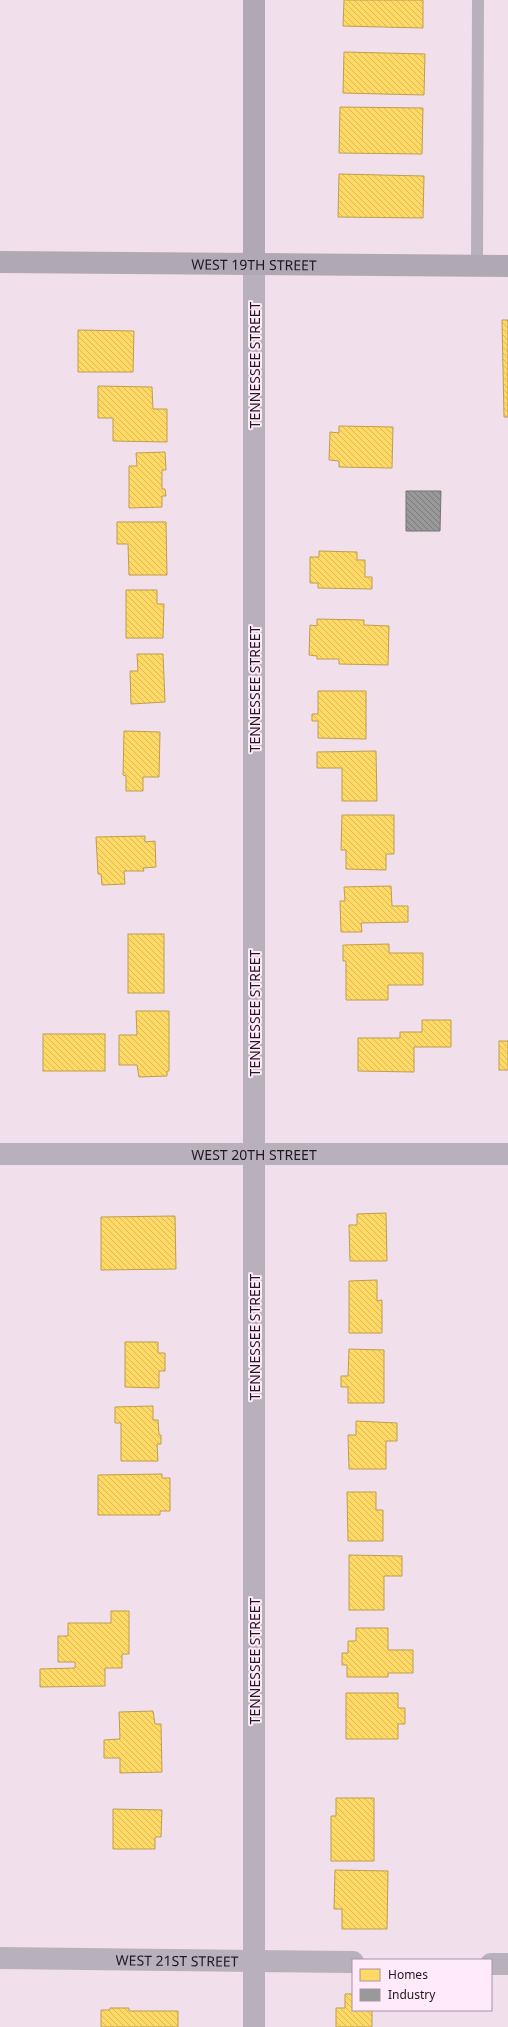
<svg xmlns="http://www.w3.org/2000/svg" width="508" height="2027" font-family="'Noto Sans',sans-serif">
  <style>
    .homes { fill: url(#homes-back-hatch); stroke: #bd9f51 }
    .industry { fill: url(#industry-back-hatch); stroke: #757275 }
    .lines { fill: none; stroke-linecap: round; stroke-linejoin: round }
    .service { stroke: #b8b1bb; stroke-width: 12 }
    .minor { stroke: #b8b1bb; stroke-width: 22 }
    .tertiary { stroke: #b8b1bb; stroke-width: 22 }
    .secondary { stroke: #b0a8b2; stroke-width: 22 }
    .labels { text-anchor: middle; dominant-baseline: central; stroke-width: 4; stroke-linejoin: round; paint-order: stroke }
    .street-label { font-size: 14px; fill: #221720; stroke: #feeaf8 }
  </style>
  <defs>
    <pattern id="homes-back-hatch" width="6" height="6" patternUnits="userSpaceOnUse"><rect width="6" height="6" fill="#ffd966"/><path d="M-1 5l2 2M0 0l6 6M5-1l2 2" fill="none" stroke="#daba58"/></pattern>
    <pattern id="industry-back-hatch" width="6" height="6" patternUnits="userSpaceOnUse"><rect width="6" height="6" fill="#999"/><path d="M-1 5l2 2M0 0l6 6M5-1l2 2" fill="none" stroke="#7c7c7c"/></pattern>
  </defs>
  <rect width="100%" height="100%" fill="#f1dfec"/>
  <g class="homes">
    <polygon points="344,0 423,0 423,28 343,26"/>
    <polygon points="344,52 425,54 424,95 343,93"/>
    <polygon points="340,107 423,108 422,154 339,153"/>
    <polygon points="339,174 424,176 423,218 338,217"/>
    <polygon points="502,320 508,320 508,417 504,417"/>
    <polygon points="78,330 134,331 133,372 78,372"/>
    <polygon points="98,386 152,387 153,409 167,409 167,442 113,441 113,418 98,418"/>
    <polygon points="339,426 393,427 392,468 339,467 339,461 329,460 330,432 339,433"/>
    <polygon points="165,452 166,470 162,470 162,489 165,489 166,496 162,496 162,507 129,508 129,466 137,466 136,453"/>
    <polygon points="117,522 166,522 167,575 129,575 128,544 117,544"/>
    <polygon points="319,551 357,552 357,560 365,560 365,577 372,577 372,589 318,588 318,583 310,583 310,557 319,557"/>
    <polygon points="126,590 157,590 157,604 164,604 163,638 126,638"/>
    <polygon points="317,619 364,620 364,625 389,626 388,665 339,664 339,659 317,659 317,656 309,655 310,625 317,626"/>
    <polygon points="137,654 163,654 165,702 131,704 130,671 138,671"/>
    <polygon points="318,691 366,691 366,739 318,738 318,721 312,721 312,714 318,714"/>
    <polygon points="124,731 160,732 159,777 143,777 143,791 126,791 126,776 123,775"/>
    <polygon points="376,751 377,801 342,801 342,768 317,768 317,752"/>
    <polygon points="342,815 394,815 394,854 386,854 386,870 346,869 346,850 341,850"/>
    <polygon points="145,836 145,842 155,841 156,867 143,868 144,871 124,871 125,884 102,885 101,874 98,874 96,837"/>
    <polygon points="391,886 392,906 408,906 408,922 361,923 362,932 341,932 340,901 345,901 344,887"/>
    <rect x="128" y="934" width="36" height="59"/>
    <polygon points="389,944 389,953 423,953 423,985 388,985 388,1000 346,1000 346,961 343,961 343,945"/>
    <polygon points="136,1011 169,1011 169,1071 167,1071 167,1076 139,1077 137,1065 119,1065 119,1035 137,1035"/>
    <polygon points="422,1020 451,1020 451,1047 414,1047 414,1072 358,1071 358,1038 400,1038 400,1032 422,1032"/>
    <rect x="43" y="1034" width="62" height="37"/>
    <rect x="499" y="1041" width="9" height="29"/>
    <polygon points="386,1213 387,1261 350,1261 349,1225 357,1225 357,1214"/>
    <polygon points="175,1216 176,1269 101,1270 101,1217"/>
    <polygon points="377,1280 377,1301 382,1300 382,1333 349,1333 349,1281"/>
    <polygon points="125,1342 158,1342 158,1353 165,1353 165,1371 159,1371 159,1388 125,1387"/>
    <polygon points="349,1349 384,1350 384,1403 348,1403 348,1387 341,1387 341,1376 348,1376"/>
    <polygon points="153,1406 153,1420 158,1420 159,1435 161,1435 161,1444 157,1444 158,1461 121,1461 121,1423 115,1423 115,1407"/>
    <polygon points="356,1421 397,1423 397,1441 386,1441 386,1469 349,1469 348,1435 356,1435"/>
    <polygon points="162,1474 162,1478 170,1478 170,1511 160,1511 160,1515 98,1515 98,1475"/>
    <polygon points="347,1492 376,1492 376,1510 383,1510 383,1541 348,1541"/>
    <polygon points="349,1555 402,1556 402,1576 384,1576 384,1610 349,1610"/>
    <polygon points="111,1611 129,1611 129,1654 122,1654 122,1668 105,1668 105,1686 40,1687 40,1669 75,1668 75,1662 58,1662 58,1636 68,1636 68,1623 111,1623"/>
    <polygon points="356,1628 388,1628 388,1650 413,1650 413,1673 388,1673 388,1677 347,1677 347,1665 342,1665 342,1653 348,1653 348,1641 356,1641"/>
    <polygon points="346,1693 398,1693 398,1708 405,1708 405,1724 398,1724 398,1739 346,1739"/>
    <polygon points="153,1711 155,1724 161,1724 162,1772 120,1773 120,1758 104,1758 104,1740 120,1739 119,1712"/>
    <polygon points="336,1798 374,1798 374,1861 331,1861 331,1816 336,1816"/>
    <polygon points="113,1809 162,1810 161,1837 155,1837 155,1849 113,1849"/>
    <polygon points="335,1870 388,1871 387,1929 342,1929 342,1909 334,1909"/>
    <polygon points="345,1994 353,1994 353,2010 372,2010 372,2027 336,2027 336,2008 345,2008"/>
    <polygon points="110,2008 129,2008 129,2011 178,2011 178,2027 101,2027 101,2010 110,2010"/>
  </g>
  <polygon class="industry" points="406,491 441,491 440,531 406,531"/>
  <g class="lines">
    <polyline class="service" points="477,266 478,0"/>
    <g class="minor">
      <path id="s1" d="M0 1154H508"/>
      <path id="s2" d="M0 1958 353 1962"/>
      <polyline points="491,1964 508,1964"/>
    </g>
    <polyline class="tertiary" points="254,263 254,2027"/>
    <g class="secondary">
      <polyline points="254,0 254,263"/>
      <path id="s3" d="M0 262 508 266"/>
    </g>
  </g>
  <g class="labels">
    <g class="street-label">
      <text stroke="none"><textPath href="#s3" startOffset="254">WEST 19TH STREET</textPath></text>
      <text transform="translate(254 365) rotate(-90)">TENNESSEE STREET</text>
      <text transform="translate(254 689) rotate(-90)">TENNESSEE STREET</text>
      <text transform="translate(254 1013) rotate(-90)">TENNESSEE STREET</text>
      <text stroke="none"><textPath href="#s1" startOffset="254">WEST 20TH STREET</textPath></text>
      <text transform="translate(254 1337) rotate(-90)">TENNESSEE STREET</text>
      <text transform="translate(254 1661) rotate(-90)">TENNESSEE STREET</text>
      <text stroke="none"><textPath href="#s2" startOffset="177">WEST 21ST STREET</textPath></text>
    </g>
  </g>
  <rect x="352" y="1959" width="140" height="52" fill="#feeaf8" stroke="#a696a2"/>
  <rect x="360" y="1969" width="20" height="12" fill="#ffd966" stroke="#a696a2"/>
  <text x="388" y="1979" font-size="12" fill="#221720">Homes</text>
  <rect x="360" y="1989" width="20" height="12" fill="#999999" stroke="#a696a2"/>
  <text x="388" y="1999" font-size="12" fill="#221720">Industry</text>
</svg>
